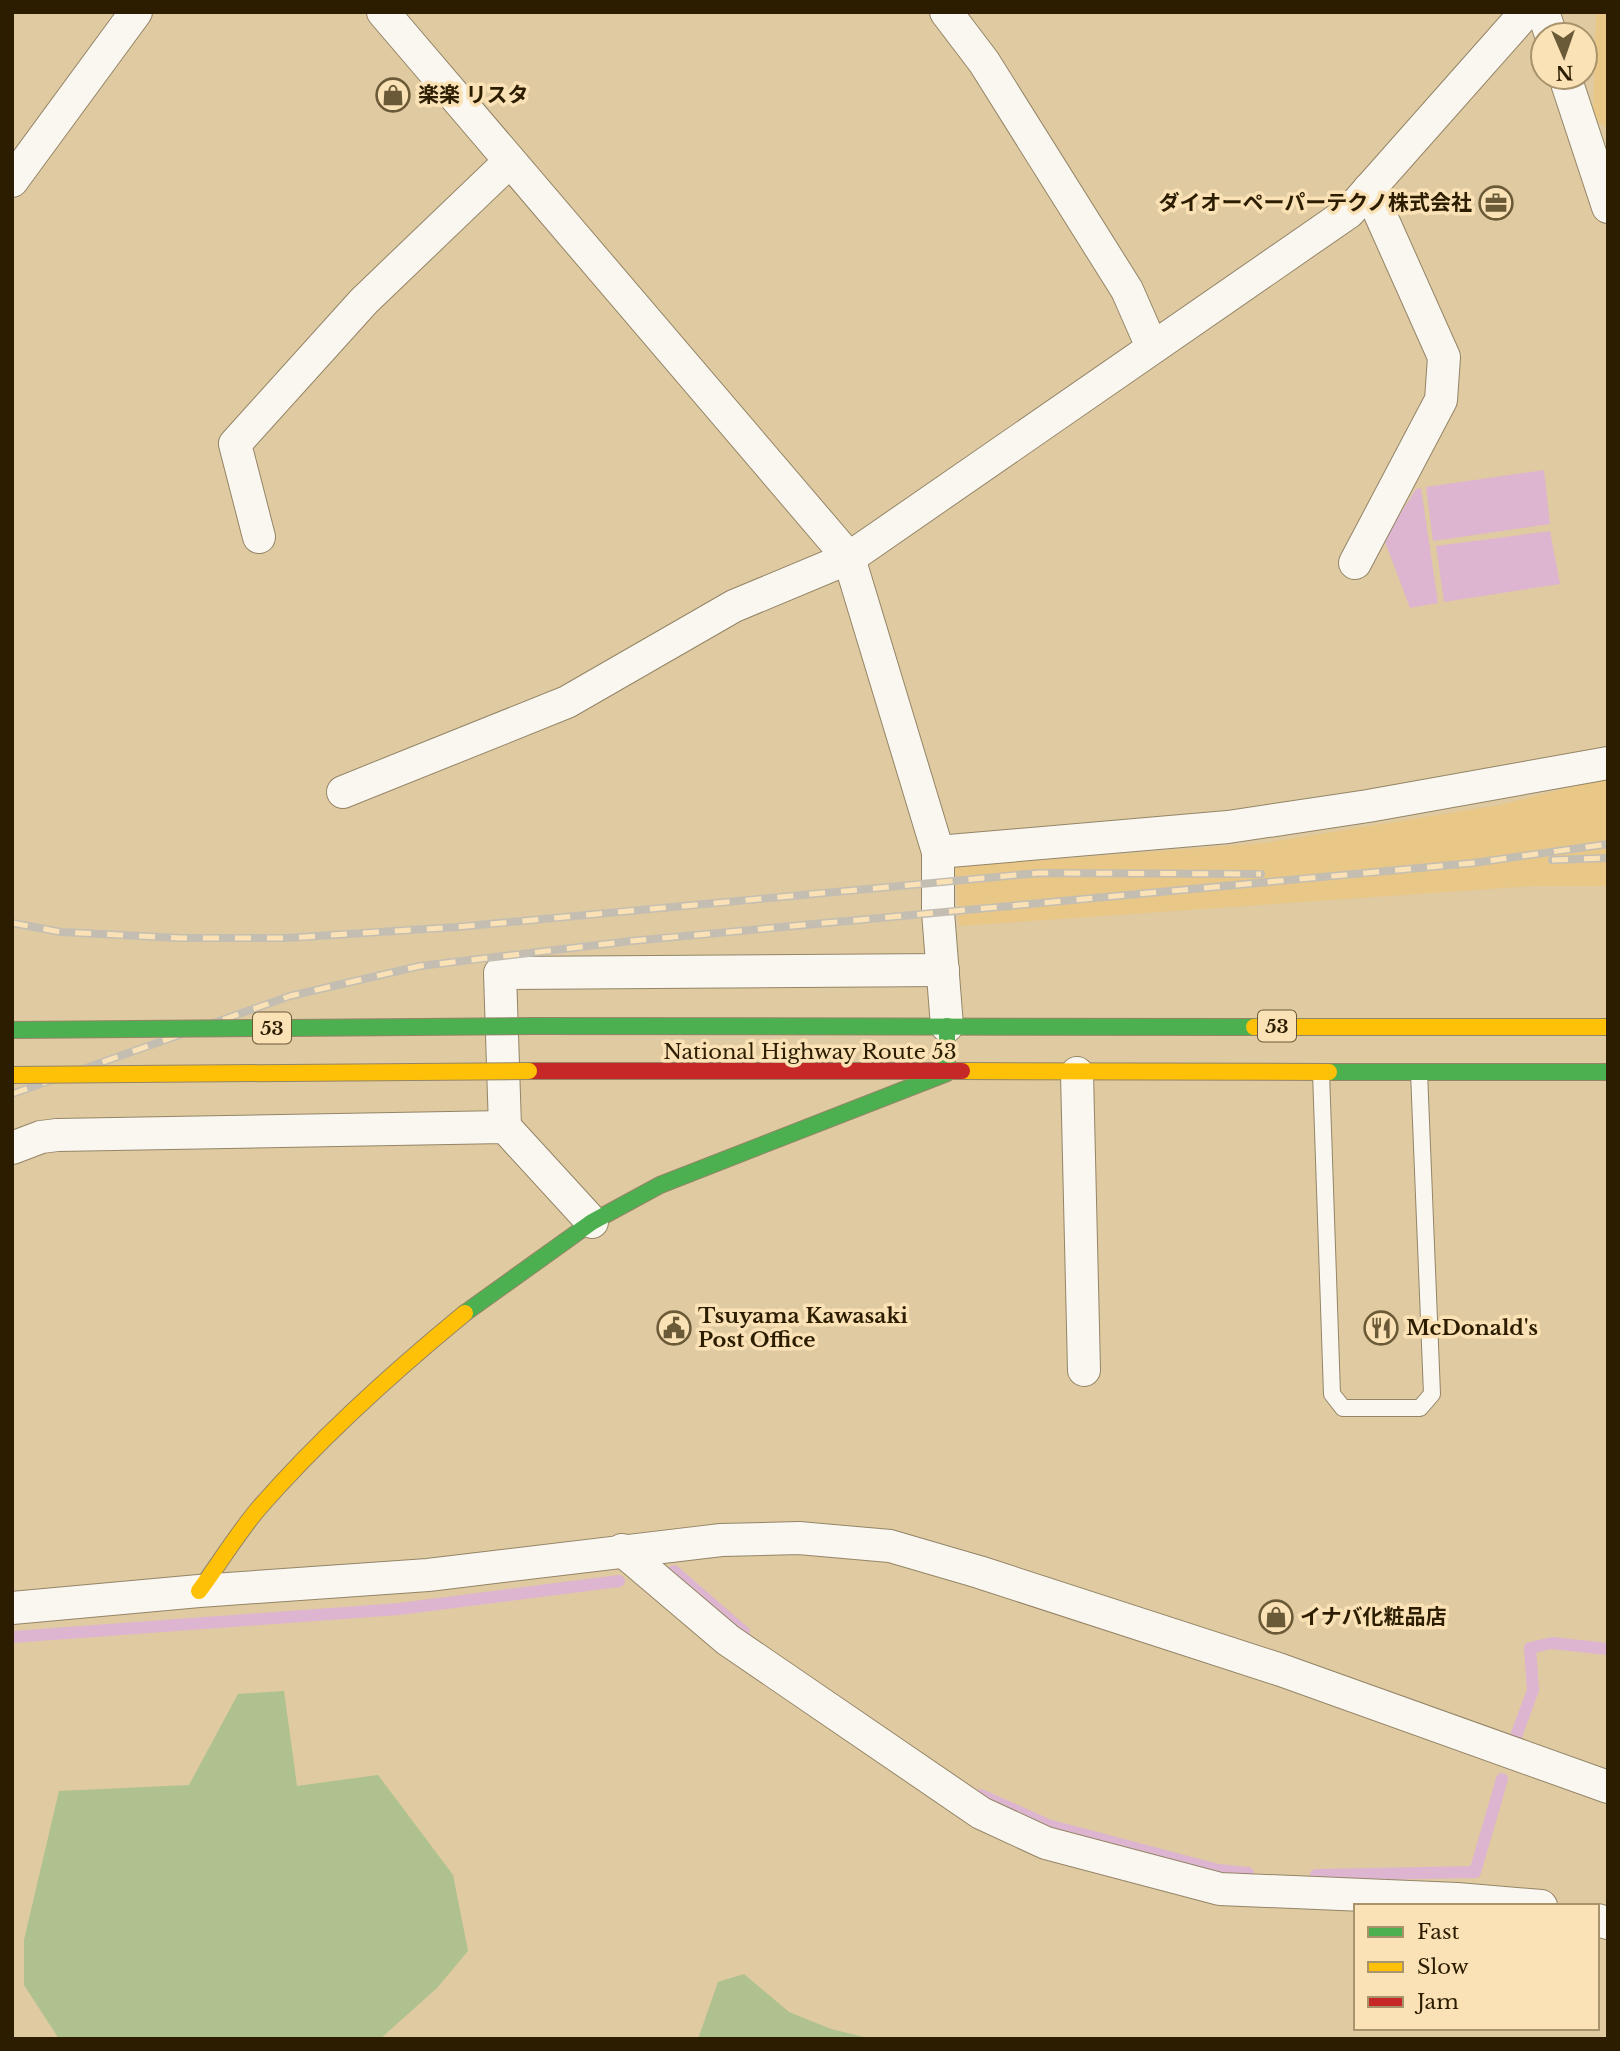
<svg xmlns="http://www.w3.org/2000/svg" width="1620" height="2051" font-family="'Libre Baskerville','Noto Sans JP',serif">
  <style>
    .built { fill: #e8c787 }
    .forest { fill: #aec18f }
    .water { fill: #deb5d0 }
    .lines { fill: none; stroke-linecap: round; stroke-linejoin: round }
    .stream { stroke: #deb5d0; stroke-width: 12 }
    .lane-casing { stroke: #948567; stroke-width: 18 }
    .street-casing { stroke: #948567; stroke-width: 34 }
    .fast-casing { stroke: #948567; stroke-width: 18 }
    .slow-casing { stroke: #948567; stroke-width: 18 }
    .jam-casing { stroke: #948567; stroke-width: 18 }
    .lane { stroke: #faf7f1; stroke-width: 16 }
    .street { stroke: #faf7f1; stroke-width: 32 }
    .fast { stroke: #4caf50; stroke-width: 16 }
    .slow { stroke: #ffc107; stroke-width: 16 }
    .jam { stroke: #c62828; stroke-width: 16 }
    .rail-casing { stroke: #c4beb2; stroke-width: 8 }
    .rail { stroke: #fae2b6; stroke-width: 5; stroke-dasharray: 16; stroke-linecap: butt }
    .fast-bridge-casing { stroke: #948567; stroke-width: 18; stroke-linecap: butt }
    .slow-bridge-casing { stroke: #948567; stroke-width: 18; stroke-linecap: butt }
    .fast-bridge { stroke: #4caf50; stroke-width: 16 }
    .slow-bridge { stroke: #ffc107; stroke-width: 16 }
    .labels { text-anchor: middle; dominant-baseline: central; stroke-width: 7; stroke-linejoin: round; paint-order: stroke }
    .shield { fill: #fae2b6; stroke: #6a5837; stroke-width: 2 }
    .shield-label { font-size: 19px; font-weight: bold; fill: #2c1d00 }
    .poi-label { font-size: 21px; font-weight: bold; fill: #2c1d00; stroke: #fae2b6; text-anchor: start }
    .street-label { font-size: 21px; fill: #2c1d00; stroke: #fae2b6 }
  </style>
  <rect width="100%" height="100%" fill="#dfcaa1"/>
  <g class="built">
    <polygon points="1596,12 1608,12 1608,129 1593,117"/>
    <polygon points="1608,778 1608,886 1534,886 959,926 955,867 1264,843 1499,805"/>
  </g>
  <g class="forest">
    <polygon points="284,1691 297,1786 378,1775 453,1875 468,1951 437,1988 380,2039 59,2039 24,1985 24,1940 59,1791 189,1785 238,1694"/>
    <polygon points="744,1974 789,2012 831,2029 872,2039 698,2039 718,1982"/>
  </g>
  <g class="water">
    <polygon points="1544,470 1550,524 1433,541 1426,487"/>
    <polygon points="1421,488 1438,603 1410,608 1384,539 1416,489"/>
    <polygon points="1550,531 1560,584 1444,602 1436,546"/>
  </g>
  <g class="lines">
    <g class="stream">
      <polyline points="674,1571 744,1632"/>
      <polyline points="12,1637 399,1609 619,1581"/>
      <polyline points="1516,1736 1533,1690 1530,1648 1552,1643 1608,1649"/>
      <polyline points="981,1795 1048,1825 1218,1870 1248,1873"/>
      <polyline points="1316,1875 1475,1872 1502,1779"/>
    </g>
    <defs>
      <polyline id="lane" points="1321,1072 1332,1394 1343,1408 1420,1408 1432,1394 1419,1072"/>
      <g id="street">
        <polyline points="383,12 849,558 938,852 938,912 947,1026"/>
        <polyline points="946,12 984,62 1127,290 1152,347"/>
        <polyline points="1543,12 1551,35"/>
        <polyline points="1565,77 1608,207"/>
        <polyline points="12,181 136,12"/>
        <polyline points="259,537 235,444 364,301 510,161"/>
        <polyline points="1355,563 1441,400 1444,357 1369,189"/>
        <polyline points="343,792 567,702 734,606 849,558 1349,212 1526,12"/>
        <polyline points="938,852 1228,827 1368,806 1608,763"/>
        <polyline points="1077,1073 1084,1370"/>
        <polyline points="505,1127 500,973 943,970"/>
        <polyline points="12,1148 41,1137 57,1135 505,1127 592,1222"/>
        <polyline points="622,1550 728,1640 981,1813 1046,1843 1220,1889 1457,1899 1541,1906"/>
        <polyline points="12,1608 199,1591 428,1575 721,1540 799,1538 890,1546 979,1572 1281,1670 1608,1787"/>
        <polyline points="1597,1920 1608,1923"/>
      </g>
      <g id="fast">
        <polyline points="531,1026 1254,1027"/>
        <polyline points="1329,1072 1608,1072"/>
        <polyline points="465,1313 592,1222 660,1185 947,1073 947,1026"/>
      </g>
      <g id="slow">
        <polyline points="1254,1027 1608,1027"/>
        <polyline points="962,1071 1329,1072"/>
        <path d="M199 1591C219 1564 237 1534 259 1508 321 1437 392 1373 465 1313"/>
      </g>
      <polyline id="jam" points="529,1071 962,1071"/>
    </defs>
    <use href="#lane" class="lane-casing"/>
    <use href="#street" class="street-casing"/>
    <use href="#fast" class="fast-casing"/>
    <use href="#slow" class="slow-casing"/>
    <use href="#jam" class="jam-casing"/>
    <use href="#lane" class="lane"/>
    <use href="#street" class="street"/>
    <use href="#fast" class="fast"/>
    <use href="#slow" class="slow"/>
    <use href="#jam" class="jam"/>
    <defs>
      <g id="rail">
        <polyline points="1552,860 1608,858"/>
        <polyline points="12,923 61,932 180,938 286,938 457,927 1039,873 1261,874"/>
        <polyline points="12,1094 290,996 420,966 631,941 1473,863 1608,844"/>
      </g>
    </defs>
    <use href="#rail" class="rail-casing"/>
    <use href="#rail" class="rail"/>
    <defs>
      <polyline id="fast-bridge" points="12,1030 531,1026"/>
      <polyline id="slow-bridge" points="12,1075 529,1071"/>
    </defs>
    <use href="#fast-bridge" class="fast-bridge-casing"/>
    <use href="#slow-bridge" class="slow-bridge-casing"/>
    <use href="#fast-bridge" class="fast-bridge"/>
    <use href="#slow-bridge" class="slow-bridge"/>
  </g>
  <defs>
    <symbol id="shop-ring" viewBox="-11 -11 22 22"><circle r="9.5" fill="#fae2b6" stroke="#6b5a38" stroke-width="1.5"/><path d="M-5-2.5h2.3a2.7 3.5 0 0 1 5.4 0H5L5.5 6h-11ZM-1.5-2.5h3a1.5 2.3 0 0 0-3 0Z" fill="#6b5a38"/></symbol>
    <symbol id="office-ring" viewBox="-11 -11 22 22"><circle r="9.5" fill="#fae2b6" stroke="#6b5a38" stroke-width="1.5"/><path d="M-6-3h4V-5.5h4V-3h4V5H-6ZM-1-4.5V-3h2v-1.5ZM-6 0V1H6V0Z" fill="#6b5a38"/></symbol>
    <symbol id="civic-ring" viewBox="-11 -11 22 22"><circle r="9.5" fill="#fae2b6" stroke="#6b5a38" stroke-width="1.5"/><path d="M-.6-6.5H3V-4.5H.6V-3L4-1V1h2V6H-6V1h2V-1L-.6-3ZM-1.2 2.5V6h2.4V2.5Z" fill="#6b5a38"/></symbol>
    <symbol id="restaurant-ring" viewBox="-11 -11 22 22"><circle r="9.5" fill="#fae2b6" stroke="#6b5a38" stroke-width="1.5"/><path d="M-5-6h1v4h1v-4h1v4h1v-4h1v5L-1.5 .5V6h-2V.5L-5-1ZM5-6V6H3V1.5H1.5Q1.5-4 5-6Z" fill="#6b5a38"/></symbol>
  </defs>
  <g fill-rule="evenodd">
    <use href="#shop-ring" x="374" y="76" width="38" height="38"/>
    <use href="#office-ring" x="1477" y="184" width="38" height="38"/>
    <use href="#civic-ring" x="655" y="1309" width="38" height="38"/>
    <use href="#restaurant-ring" x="1362" y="1309" width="38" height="38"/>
    <use href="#shop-ring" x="1257" y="1598" width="38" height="38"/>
  </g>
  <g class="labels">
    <g class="shield">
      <rect x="1258" y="1010.5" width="38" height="31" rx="5"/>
      <rect x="253" y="1012.5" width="38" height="31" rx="5"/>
    </g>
    <g class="shield-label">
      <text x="1277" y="1026">53</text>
      <text x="272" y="1028">53</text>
    </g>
    <g class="poi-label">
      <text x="418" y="95">楽楽 リスタ</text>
      <text x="1472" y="203" text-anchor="end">ダイオーペーパーテクノ株式会社</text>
      <text x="698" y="1316">Tsuyama Kawasaki<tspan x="698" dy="24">Post Office</tspan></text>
      <text x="1406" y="1328">McDonald's</text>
      <text x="1300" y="1617">イナバ化粧品店</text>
    </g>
    <g class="street-label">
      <text x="810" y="1052">National Highway Route 53</text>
    </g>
  </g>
  <rect width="1620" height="2051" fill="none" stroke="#2c1d00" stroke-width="28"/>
  <rect x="1354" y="1904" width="245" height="126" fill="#fae2b6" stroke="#a8936d" stroke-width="2"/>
  <rect x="1368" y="1927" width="35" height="10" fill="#4caf50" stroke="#a8936d" stroke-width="2"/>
  <text x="1417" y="1939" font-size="21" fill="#2c1d00">Fast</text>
  <rect x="1368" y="1962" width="35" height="10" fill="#ffc107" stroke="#a8936d" stroke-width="2"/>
  <text x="1417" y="1974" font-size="21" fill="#2c1d00">Slow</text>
  <rect x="1368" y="1997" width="35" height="10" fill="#c62828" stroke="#a8936d" stroke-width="2"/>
  <text x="1417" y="2009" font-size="21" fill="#2c1d00">Jam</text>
  <g transform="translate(1564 56) rotate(178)"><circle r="33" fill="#fae2b6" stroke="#a8936d" stroke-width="2"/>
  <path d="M0-5L12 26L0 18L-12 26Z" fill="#6b5a38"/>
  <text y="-10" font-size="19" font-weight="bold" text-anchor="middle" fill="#2c1d00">N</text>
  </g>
</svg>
